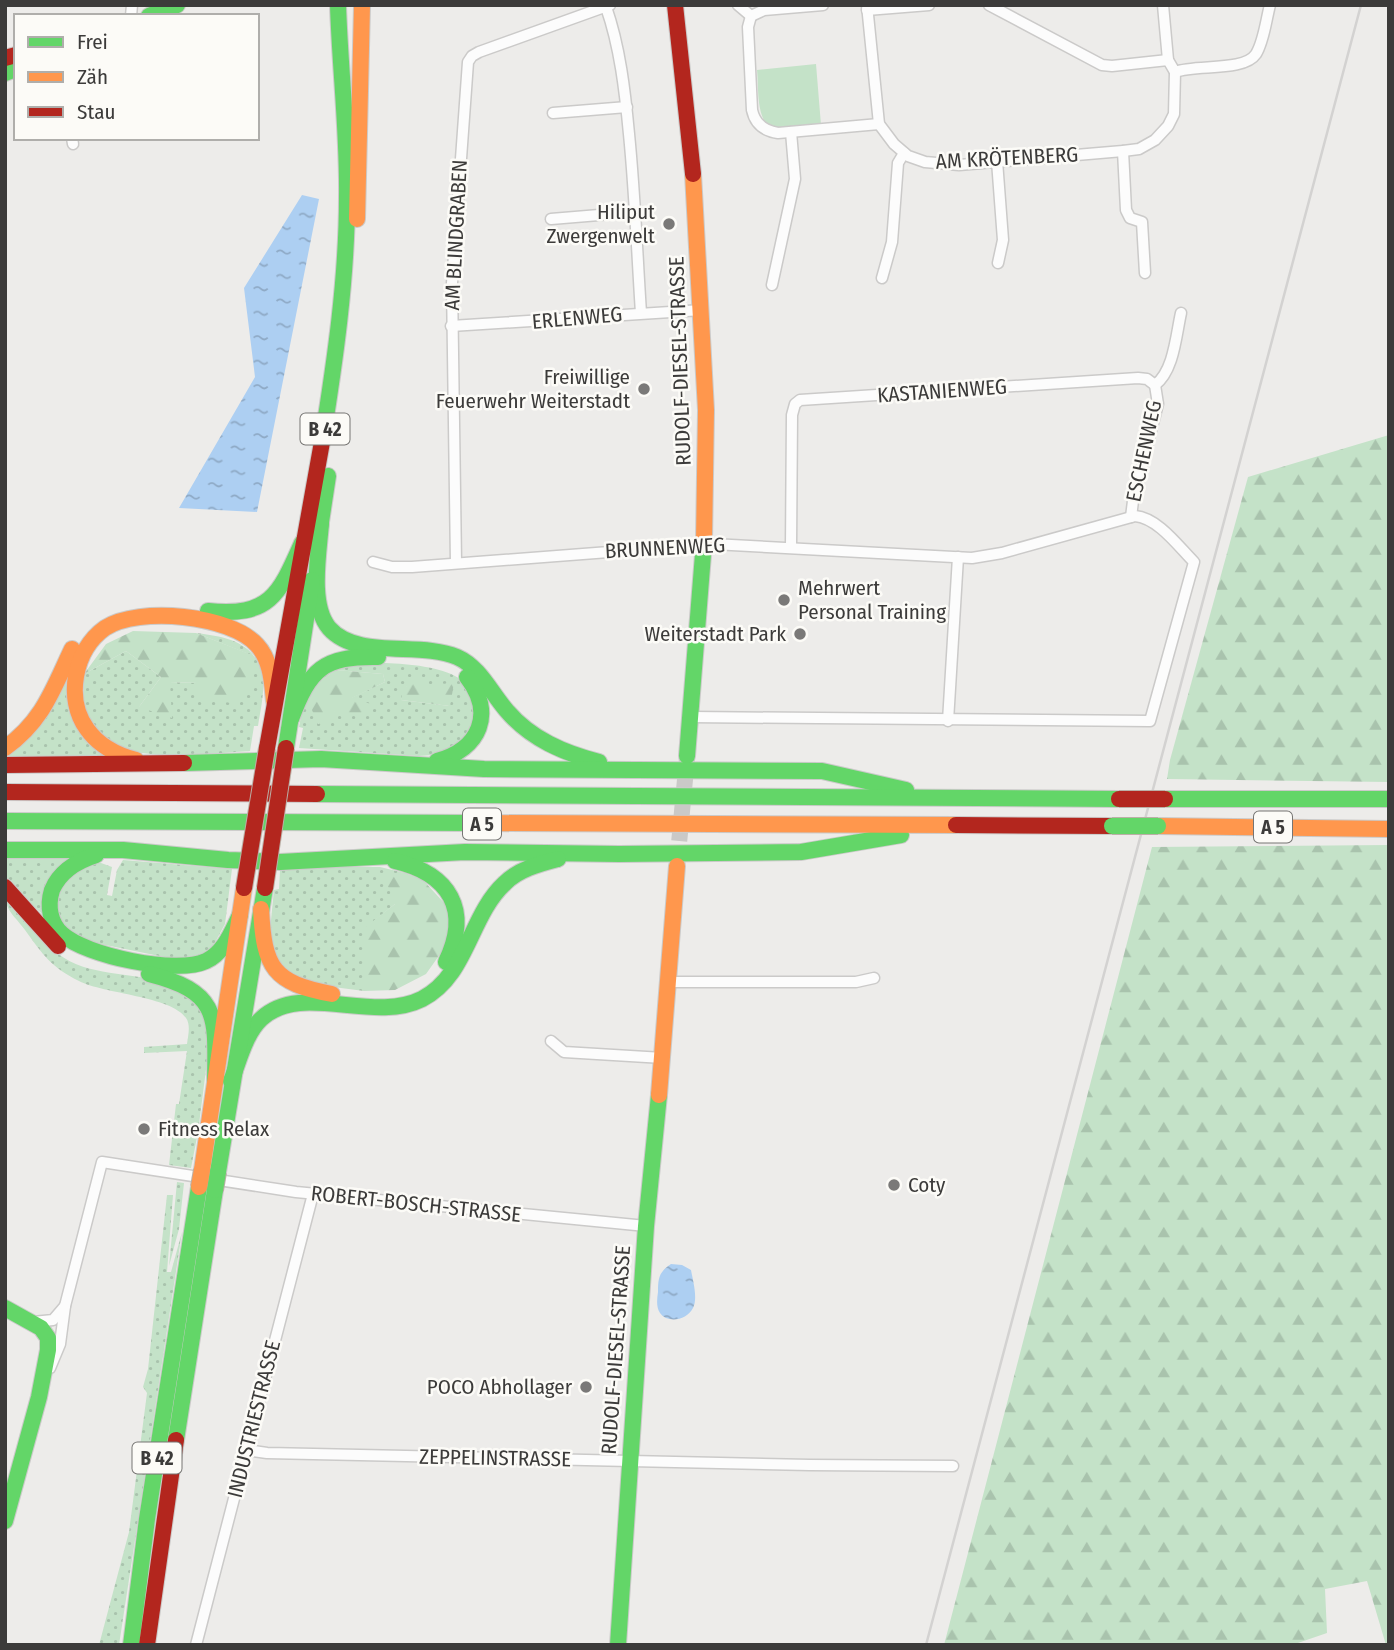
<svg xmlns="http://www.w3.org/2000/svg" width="1394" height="1650" font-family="'Fira Sans Condensed',sans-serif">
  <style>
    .grass { fill: url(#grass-dots); fill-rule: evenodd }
    .forest { fill: url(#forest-firs) }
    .park { fill: #c4e2c8 }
    .water { fill: url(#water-ripples) }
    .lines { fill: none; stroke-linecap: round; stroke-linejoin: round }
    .secondary-tunnel { stroke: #cac9c7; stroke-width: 16; stroke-dasharray: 16 8; stroke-linecap: butt }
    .street-casing { stroke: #cbcac9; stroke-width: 13 }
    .fast-casing { stroke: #cbcac9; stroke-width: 18 }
    .slow-casing { stroke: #cbcac9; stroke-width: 18 }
    .jam-casing { stroke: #cbcac9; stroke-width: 18 }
    .street { stroke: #fcfcfc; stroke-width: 10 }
    .fast { stroke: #63d668; stroke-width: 16 }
    .slow { stroke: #ff974d; stroke-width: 16 }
    .jam { stroke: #b3261e; stroke-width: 16 }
    .rail { stroke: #d3d2d1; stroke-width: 2.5 }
    .fast-bridge-casing { stroke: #bbafa6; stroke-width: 18; stroke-linecap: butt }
    .slow-bridge-casing { stroke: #bbafa6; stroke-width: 18; stroke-linecap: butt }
    .jam-bridge-casing { stroke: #bbafa6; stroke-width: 18; stroke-linecap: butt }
    .fast-bridge { stroke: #63d668; stroke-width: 16 }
    .slow-bridge { stroke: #ff974d; stroke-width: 16 }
    .jam-bridge { stroke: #b3261e; stroke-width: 16 }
    .poi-dot { fill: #7a7978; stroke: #fcfbf7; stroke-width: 2.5 }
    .labels { text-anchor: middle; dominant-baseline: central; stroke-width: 5; stroke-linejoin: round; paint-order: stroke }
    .shield { fill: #fcfbf7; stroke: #767573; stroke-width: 2 }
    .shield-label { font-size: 19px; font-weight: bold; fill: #3c3b3a }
    .street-label { font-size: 21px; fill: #3c3b3a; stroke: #fcfbf7 }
    .poi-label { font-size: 21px; fill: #3c3b3a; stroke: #fcfbf7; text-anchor: end }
  </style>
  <defs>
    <pattern id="grass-dots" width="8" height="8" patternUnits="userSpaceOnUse" patternTransform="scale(1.75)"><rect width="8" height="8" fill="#c4e2c8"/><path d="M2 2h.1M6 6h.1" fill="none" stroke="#a9c3ad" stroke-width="1.8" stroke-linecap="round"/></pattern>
    <pattern id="forest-firs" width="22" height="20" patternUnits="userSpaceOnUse" patternTransform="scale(1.75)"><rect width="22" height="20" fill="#c4e2c8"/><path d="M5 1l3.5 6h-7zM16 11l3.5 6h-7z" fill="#a9c3ad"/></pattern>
    <pattern id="water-ripples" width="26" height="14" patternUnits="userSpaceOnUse" patternTransform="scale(1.75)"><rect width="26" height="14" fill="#adcff2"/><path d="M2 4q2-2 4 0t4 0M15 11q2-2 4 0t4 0" fill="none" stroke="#8ea9c5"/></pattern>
  </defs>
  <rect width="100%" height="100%" fill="#edecea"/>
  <g class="grass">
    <path d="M196 633C229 637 260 643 263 683 264 696 260 713 258 726H254L250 751C209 753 110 769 89 722 82 706 84 691 84 674L126 651 161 677 139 707 170 682 198 683 251 655Z"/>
    <path d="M354 662C385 664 470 659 476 702 477 713 470 729 468 740L444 754 419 756 299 748 303 728 299 727 302 711 324 670ZM336 670 383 674 385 682 351 698 318 724 317 683ZM407 686 450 706 401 700Z"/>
    <polygon points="64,681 105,757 5,757"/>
    <polygon points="75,855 46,917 5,882 5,856"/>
    <path d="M123 860 232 869 225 924 212 948 198 958 179 960 76 939C71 932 63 924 60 916 50 893 77 860 101 863 105 864 108 866 112 867L107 895 112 896 117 870Z"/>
    <polygon points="311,867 380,867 405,873 395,904 364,929 364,991 318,985 283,970 269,940 274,890 279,889 280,871"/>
    <path d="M5 893 57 953C89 978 129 970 166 984 177 989 188 996 199 1002L210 1038 198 1132 191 1168 169 1165 176 1104H179L187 1051 144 1053V1047L187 1044C188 1036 191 1025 186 1018 171 996 104 994 79 981 51 967 43 955 25 930 15 916 5 911 5 893Z"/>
    <polygon points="177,1182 184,1183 179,1229 169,1266"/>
    <polygon points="167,1195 173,1195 167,1272 171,1272 182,1232 119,1645 99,1645 129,1532 147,1393 143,1387 148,1369"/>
  </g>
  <g class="forest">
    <polygon points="1389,435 1389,782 1167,779 1170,760 1248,477"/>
    <polygon points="133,631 196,633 252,655 251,687 232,703 198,698 197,683 170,682 172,718 139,707 161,677 126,651 84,674 106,644"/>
    <polygon points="336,670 383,674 385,682 352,698 371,704 365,716 335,711 332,720 318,724 309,703 317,683"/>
    <polygon points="415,672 428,685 454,683 450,706 401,700 403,688 407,686"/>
    <polygon points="1389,845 1389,1645 1386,1645 1367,1581 1325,1589 1327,1633 1292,1645 944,1645 1152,847"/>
    <polygon points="405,873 423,880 447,906 449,926 443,950 426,974 395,990 364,991 364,928 395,904 384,876"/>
  </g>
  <path class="park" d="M816 64 821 125C808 127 789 133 776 130 755 125 759 87 757 70Z"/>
  <g class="water">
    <polygon points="302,195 319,199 257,512 179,508 255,377 244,288"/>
    <path d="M671 1264 682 1265 691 1270C693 1281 698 1298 693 1308 687 1320 668 1324 660 1313 656 1307 657 1299 658 1292 658 1278 659 1272 671 1264Z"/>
  </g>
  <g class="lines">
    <polyline class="secondary-tunnel" points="677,865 687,758"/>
    <defs>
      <g id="street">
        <polyline points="738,5 751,16"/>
        <polyline points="867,5 879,124 894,144 908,156 925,162 959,165 1123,151 1139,149 1155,140 1168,126 1174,114 1175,72 1168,60 1163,5"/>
        <polyline points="989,5 1102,65 1112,66 1168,60"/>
        <path d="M606 7C620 47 625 91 629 134 635 194 637 253 641 313"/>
        <polyline points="867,10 929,5"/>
        <polyline points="131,16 132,5"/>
        <path d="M751 16 748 27 752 110C755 124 764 131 778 133L879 124"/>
        <polyline points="751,16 764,10 823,5"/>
        <path d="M1175 72C1196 64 1244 72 1256 54 1264 41 1266 20 1270 5"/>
        <polyline points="553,113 627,107"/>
        <polyline points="72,138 73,144"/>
        <polyline points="1123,151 1126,210 1130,218 1142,222 1145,273"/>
        <polyline points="997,161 1003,240 998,263"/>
        <polyline points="551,219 635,212"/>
        <polyline points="882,278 892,242 898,163 904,153"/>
        <polyline points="772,285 795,179 791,132"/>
        <polyline points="451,326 702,310"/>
        <path d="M1155 385C1174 371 1176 335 1181 313"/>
        <polyline points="1131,517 1133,501 1158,404 1155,385"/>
        <polyline points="791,547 792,415 795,404 800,400 1138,378 1147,379 1155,385"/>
        <path d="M373 562 392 567H412L713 544 972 558 1002 553 1135 516C1158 518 1178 546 1194 562L1150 721 691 717"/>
        <polyline points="456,563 452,283 468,62 472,56 479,52 610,5"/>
        <polyline points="948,721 958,557"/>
        <polyline points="670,982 856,982 874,978"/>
        <polyline points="551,1041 564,1052 663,1058"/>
        <polyline points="33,1322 53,1320 65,1306"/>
        <polyline points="50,1368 60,1344 65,1306 102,1162 296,1192 646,1226"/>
        <polyline points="246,1450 267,1453 810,1465 953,1466"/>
        <polyline points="196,1645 313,1194"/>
      </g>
      <g id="fast">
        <polyline points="149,16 177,5"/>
        <polyline points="5,73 16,69"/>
        <path d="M322 442C335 361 347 279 347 197 348 133 340 69 338 5"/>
        <path d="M321 523C319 552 309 604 329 628 357 660 420 641 457 657 480 667 491 693 507 711 531 739 564 753 599 762"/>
        <polyline points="319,535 328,476"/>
        <path d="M208 611C270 617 279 595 302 543"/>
        <path d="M291 719C310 669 323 656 378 657"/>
        <polyline points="286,748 312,580"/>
        <polyline points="687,756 704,542"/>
        <path d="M437 761C480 749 495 713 467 677"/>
        <polyline points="184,763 321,759 484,769 822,771 906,790"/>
        <polyline points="317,794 1119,799"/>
        <polyline points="1165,799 1389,799"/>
        <polyline points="5,821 480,823"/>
        <polyline points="5,850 123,850 228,860 280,862 465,852 619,854 801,852 901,835"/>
        <path d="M96 855C77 861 60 871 52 890 47 906 50 923 62 934 86 956 177 975 206 961 224 953 232 931 240 915"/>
        <path d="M395 861C450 874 471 910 446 962"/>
        <path d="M149 974C220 992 216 1016 215 1082"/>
        <path d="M231 1081C239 1061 245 1034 261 1019 301 981 372 1024 422 999 468 975 469 916 505 883 519 869 539 864 558 859"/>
        <polyline points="218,1172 265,888"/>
        <polyline points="5,1308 41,1328 48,1338 48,1350 39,1397 5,1521"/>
        <polyline points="176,1440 215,1190"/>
        <polyline points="131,1645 147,1519 199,1187"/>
        <polyline points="618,1645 646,1226 659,1095"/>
      </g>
      <g id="slow">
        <polyline points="693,174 706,410 704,542"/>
        <polyline points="357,219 362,5"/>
        <path d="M5 748C43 721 53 689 72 649"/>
        <path d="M136 760C117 755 99 746 87 729 65 699 74 650 105 628 139 606 230 615 257 645 271 660 272 682 274 701"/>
        <polyline points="480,823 956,825"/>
        <polyline points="1158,826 1389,829"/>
        <path d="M261 909C264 968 273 983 332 994"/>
        <polyline points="659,1095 677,866"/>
        <polyline points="202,1170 244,888"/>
      </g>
      <g id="jam">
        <polyline points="675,5 693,174"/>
        <polyline points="5,58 16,55"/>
        <polyline points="267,748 322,442"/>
        <polyline points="5,765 184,763"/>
        <polyline points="5,792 317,794"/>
        <polyline points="956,825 1112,826"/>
        <polyline points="5,887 58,946"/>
        <polyline points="147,1645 176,1440"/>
      </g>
    </defs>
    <use href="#street" class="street-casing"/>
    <use href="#fast" class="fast-casing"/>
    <use href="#slow" class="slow-casing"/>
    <use href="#jam" class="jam-casing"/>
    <use href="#street" class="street"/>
    <use href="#fast" class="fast"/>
    <use href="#slow" class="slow"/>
    <use href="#jam" class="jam"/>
    <polyline class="rail" points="926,1645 1361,5"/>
    <defs>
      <g id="fast-bridge">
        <polyline points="1112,826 1158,826"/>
        <polyline points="215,1190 218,1172"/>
      </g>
      <polyline id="slow-bridge" points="199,1187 202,1170"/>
      <g id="jam-bridge">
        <polyline points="1119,799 1165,799"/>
        <polyline points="244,888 267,748"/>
        <polyline points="265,888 286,748"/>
      </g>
    </defs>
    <use href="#fast-bridge" class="fast-bridge-casing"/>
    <use href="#slow-bridge" class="slow-bridge-casing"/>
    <use href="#jam-bridge" class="jam-bridge-casing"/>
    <use href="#fast-bridge" class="fast-bridge"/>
    <use href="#slow-bridge" class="slow-bridge"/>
    <use href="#jam-bridge" class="jam-bridge"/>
  </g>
  <g class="poi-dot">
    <circle cx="669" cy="224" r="7"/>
    <circle cx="644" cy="389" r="7"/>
    <circle cx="784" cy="600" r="7"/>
    <circle cx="800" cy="634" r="7"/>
    <circle cx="144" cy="1129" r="7"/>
    <circle cx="894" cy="1185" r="7"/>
    <circle cx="586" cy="1387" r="7"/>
  </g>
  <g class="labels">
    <g class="shield">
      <rect x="300.5" y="413.5" width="49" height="31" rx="5"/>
      <rect x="463" y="808.5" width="38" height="31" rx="5"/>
      <rect x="1254" y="811.5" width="38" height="31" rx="5"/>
      <rect x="132.5" y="1442.5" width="49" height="31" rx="5"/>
    </g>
    <g class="shield-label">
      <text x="325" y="429">B 42</text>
      <text x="482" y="824">A 5</text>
      <text x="1273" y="827">A 5</text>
      <text x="157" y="1458">B 42</text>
    </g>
    <g class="street-label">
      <text transform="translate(1007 158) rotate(-3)">AM KRÖTENBERG</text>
      <text transform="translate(456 235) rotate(-87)">AM BLINDGRABEN</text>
      <text transform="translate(577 318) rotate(-5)">ERLENWEG</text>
      <text transform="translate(680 361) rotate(-92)">RUDOLF-DIESEL-STRASSE</text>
      <text transform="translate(942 391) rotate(-4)">KASTANIENWEG</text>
      <text transform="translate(1144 451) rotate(-78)">ESCHENWEG</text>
      <text transform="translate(665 548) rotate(-3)">BRUNNENWEG</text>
      <text transform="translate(416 1204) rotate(6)">ROBERT-BOSCH-STRASSE</text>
      <text transform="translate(616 1350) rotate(-86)">RUDOLF-DIESEL-STRASSE</text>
      <text transform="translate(254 1419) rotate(-76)">INDUSTRIESTRASSE</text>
      <text transform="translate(495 1458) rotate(1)">ZEPPELINSTRASSE</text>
    </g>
    <g class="poi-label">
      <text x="655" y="212">Hiliput<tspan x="655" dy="24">Zwergenwelt</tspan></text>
      <text x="630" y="377">Freiwillige<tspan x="630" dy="24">Feuerwehr Weiterstadt</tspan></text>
      <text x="798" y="588" text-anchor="start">Mehrwert<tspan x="798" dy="24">Personal Training</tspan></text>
      <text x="786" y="634">Weiterstadt Park</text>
      <text x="158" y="1129" text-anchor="start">Fitness Relax</text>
      <text x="908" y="1185" text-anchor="start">Coty</text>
      <text x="572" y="1387">POCO Abhollager</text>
    </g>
  </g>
  <rect width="1394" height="1650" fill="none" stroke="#3c3b3a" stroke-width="14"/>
  <rect x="14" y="14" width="245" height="126" fill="#fcfbf7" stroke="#afaeab" stroke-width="2"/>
  <rect x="28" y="37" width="35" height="10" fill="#63d668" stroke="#afaeab" stroke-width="2"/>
  <text x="77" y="49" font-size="21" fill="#3c3b3a">Frei</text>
  <rect x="28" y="72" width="35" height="10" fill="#ff974d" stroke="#afaeab" stroke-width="2"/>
  <text x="77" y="84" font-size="21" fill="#3c3b3a">Zäh</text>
  <rect x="28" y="107" width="35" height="10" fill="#b3261e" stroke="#afaeab" stroke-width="2"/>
  <text x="77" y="119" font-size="21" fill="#3c3b3a">Stau</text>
</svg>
